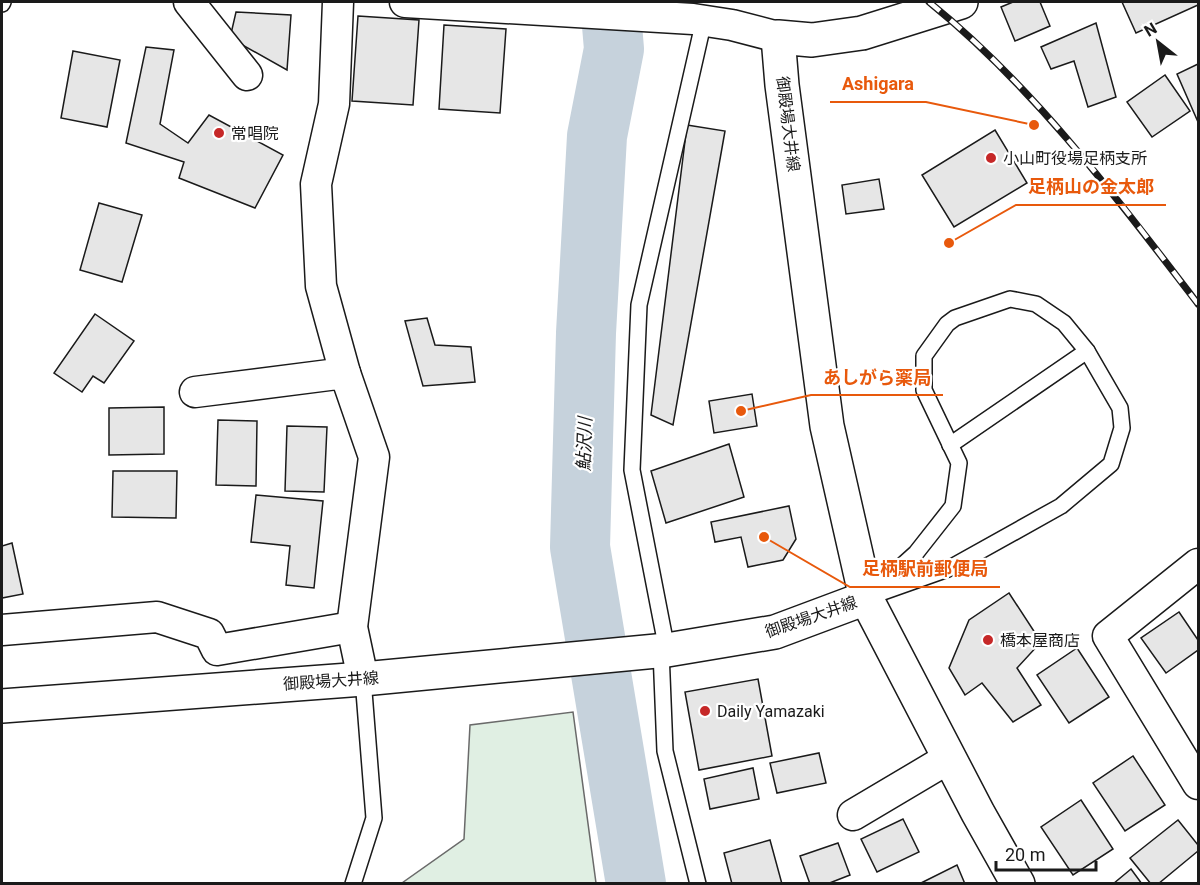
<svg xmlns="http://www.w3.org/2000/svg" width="1200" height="885" font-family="Roboto,'Noto Sans JP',sans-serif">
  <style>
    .green { fill: #e0efe3; stroke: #6a6a6a; stroke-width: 1.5 }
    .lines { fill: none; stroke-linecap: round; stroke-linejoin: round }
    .river { stroke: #c6d2dc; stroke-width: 60 }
    .building { fill: #e6e6e6; stroke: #1a1a1a; stroke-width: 1.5 }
    .lane-casing { stroke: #1a1a1a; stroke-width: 18 }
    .street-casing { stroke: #1a1a1a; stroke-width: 33 }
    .secondary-casing { stroke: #1a1a1a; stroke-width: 36 }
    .primary-casing { stroke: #1a1a1a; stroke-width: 36 }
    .lane { stroke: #fff; stroke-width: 15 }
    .street { stroke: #fff; stroke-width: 30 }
    .secondary { stroke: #fff; stroke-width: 33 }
    .primary { stroke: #fff; stroke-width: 33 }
    .rail-casing { stroke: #1a1a1a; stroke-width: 7 }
    .rail { stroke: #fff; stroke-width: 4.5; stroke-dasharray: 14; stroke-linecap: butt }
    .poi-dot { fill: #c62828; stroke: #fff; stroke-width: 2 }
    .labels { text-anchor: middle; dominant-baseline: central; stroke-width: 4.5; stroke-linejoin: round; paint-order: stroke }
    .street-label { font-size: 16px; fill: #1a1a1a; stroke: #fff }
    .poi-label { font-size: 16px; fill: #1a1a1a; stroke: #fff; text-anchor: start }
    .water-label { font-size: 18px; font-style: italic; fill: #1a1a1a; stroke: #fff }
    .leader { fill: none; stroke: #e8590c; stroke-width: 2 }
    .callout-dot { fill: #e8590c; stroke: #fff; stroke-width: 2 }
    .callout-label { font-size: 18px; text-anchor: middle; font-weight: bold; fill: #e8590c; stroke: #fff; stroke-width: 4.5; stroke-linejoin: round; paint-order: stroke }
  </style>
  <rect width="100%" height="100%" fill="#fff"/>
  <polygon class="green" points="573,712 596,883 402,883 464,839 470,725"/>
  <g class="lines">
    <polyline class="river" points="610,2 614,49 597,136 586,333 580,547 636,884"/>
  </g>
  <g class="building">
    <polygon points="1013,2 1040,2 1050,26 1015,41 1001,7"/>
    <polygon points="1122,2 1198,2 1198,5 1136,33"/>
    <polygon points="236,12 291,15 287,70 230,38"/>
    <polygon points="358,16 419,20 413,105 352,101"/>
    <polygon points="1096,23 1116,97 1088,107 1074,61 1051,69 1041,47"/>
    <polygon points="444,25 506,29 500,113 439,109"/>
    <polygon points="146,47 174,50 160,124 188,143 209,115 283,155 255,208 179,178 184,162 126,143"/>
    <polygon points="73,51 120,60 107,127 61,118"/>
    <polygon points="1198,64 1198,122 1177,74"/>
    <polygon points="1165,75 1190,111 1152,137 1127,102"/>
    <polygon points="687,125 725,131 673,425 651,415"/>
    <polygon points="995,130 1027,183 954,227 922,175"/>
    <polygon points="879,179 884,209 846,214 842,185"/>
    <polygon points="99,203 142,215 122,282 80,270"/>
    <polygon points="95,314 134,341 104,383 93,376 82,392 54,373"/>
    <polygon points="427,318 435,345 471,347 475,382 423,386 405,321"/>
    <polygon points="752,394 757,426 714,433 709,401"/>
    <polygon points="164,407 164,454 109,455 109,408"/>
    <polygon points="218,420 257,421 256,486 216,485"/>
    <polygon points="287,426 327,427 324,492 285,491"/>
    <polygon points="729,444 744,497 666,523 651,471"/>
    <polygon points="113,471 177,471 176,518 112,517"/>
    <polygon points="256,495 323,501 314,588 286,585 290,546 251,542"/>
    <polygon points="789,506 796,539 783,560 748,567 741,537 715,542 711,522"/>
    <polygon points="12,543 23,594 2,598 2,546"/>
    <polygon points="1009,593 1041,642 1017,668 1041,705 1013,722 982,683 965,695 949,668 969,620"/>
    <polygon points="1179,612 1198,640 1198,650 1166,673 1141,638"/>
    <polygon points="1077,648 1109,697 1069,723 1037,675"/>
    <polygon points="758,679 772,756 699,770 685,692"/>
    <polygon points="819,753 826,783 777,793 770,763"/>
    <polygon points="1133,756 1165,805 1125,831 1093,783"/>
    <polygon points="753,768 759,799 710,809 704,779"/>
    <polygon points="1081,800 1113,849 1073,875 1041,827"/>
    <polygon points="903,819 919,852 877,872 861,839"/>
    <polygon points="1178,820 1198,845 1198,851 1158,884 1151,884 1130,858"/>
    <polygon points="770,840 782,884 732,884 724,853"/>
    <polygon points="838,843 850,875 827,884 810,884 800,856"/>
    <polygon points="957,865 965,884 919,884"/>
    <polygon points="1131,869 1142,884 1113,884"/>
  </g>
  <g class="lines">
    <defs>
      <g id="lane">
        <polyline points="2,4 3,2"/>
        <polygon points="1010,299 1036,304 1064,323 1087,351 1120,408 1122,428 1111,464 1061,506 948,569 866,598 916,553 953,506 959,463 924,390 924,356 947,324 955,318"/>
        <polyline points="950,445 1087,351"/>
        <polyline points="667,650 632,470 639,305 704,20"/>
        <polyline points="661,651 665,751 698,884"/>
        <polyline points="353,884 374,818 363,679"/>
      </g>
      <g id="street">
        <polyline points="189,2 247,75"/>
        <polyline points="338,2 334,104 316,184 321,286 345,373"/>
        <polyline points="405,2 693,19 732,25 778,37"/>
        <polyline points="195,392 345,373 374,457 352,627 363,679"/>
        <polyline points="1198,564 1108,636 1198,784"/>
        <polyline points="2,630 157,617 209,634 217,650 352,627"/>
        <polyline points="853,815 949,758"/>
      </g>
      <polyline id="secondary" points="866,598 978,813 1018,884"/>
      <polyline id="primary" points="2,706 363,679 667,650 775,632 866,598 827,426 782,85 778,37 812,40 862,33 961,2"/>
    </defs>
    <use href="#lane" class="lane-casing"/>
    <use href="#street" class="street-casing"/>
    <use href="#secondary" class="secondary-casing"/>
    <use href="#primary" class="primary-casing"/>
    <use href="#lane" class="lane"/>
    <use href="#street" class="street"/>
    <use href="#secondary" class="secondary"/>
    <use href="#primary" class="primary"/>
    <defs>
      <path id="rail" d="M929 2C1034 87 1117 198 1198 304"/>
    </defs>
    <use href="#rail" class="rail-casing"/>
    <use href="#rail" class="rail"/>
  </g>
  <g class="poi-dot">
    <circle cx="219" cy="133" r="6"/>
    <circle cx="991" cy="158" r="6"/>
    <circle cx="988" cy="640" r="6"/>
    <circle cx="705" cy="711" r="6"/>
  </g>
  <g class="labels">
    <g class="street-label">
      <text transform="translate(788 124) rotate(83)">御殿場大井線</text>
      <text transform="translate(811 617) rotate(-19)">御殿場大井線</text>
      <text transform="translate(331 681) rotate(-4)">御殿場大井線</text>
    </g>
    <g class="poi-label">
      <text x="231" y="133">常唱院</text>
      <text x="1003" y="158">小山町役場足柄支所</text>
      <text x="1000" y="640">橋本屋商店</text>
      <text x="717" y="711">Daily Yamazaki</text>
    </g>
    <g class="water-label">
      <text transform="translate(584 444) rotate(-88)">鮎沢川</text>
    </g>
  </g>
  <path class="leader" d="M1034 125L926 102H830M949 243L1016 205H1166M741 411L811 395H943M764 537L850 587H1000"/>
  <g class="callout-dot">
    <circle cx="1034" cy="125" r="6"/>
    <circle cx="949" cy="243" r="6"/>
    <circle cx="741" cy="411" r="6"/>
    <circle cx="764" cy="537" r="6"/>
  </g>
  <g class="callout-label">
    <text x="878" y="90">Ashigara</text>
    <text x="1091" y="193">足柄山の金太郎</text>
    <text x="877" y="384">あしがら薬局</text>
    <text x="925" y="575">足柄駅前郵便局</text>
  </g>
  <rect width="1200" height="885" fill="none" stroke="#1a1a1a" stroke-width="6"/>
  <g transform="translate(1158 42) rotate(329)" stroke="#ffffff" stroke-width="4.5" paint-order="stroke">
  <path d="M0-4.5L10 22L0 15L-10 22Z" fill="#1a1a1a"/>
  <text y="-9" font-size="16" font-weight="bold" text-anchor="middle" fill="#1a1a1a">N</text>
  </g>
  <path d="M996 861v9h100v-9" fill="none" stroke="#1a1a1a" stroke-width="3"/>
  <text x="1005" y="861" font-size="18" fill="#1a1a1a" stroke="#ffffff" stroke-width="4.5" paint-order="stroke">20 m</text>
</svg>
